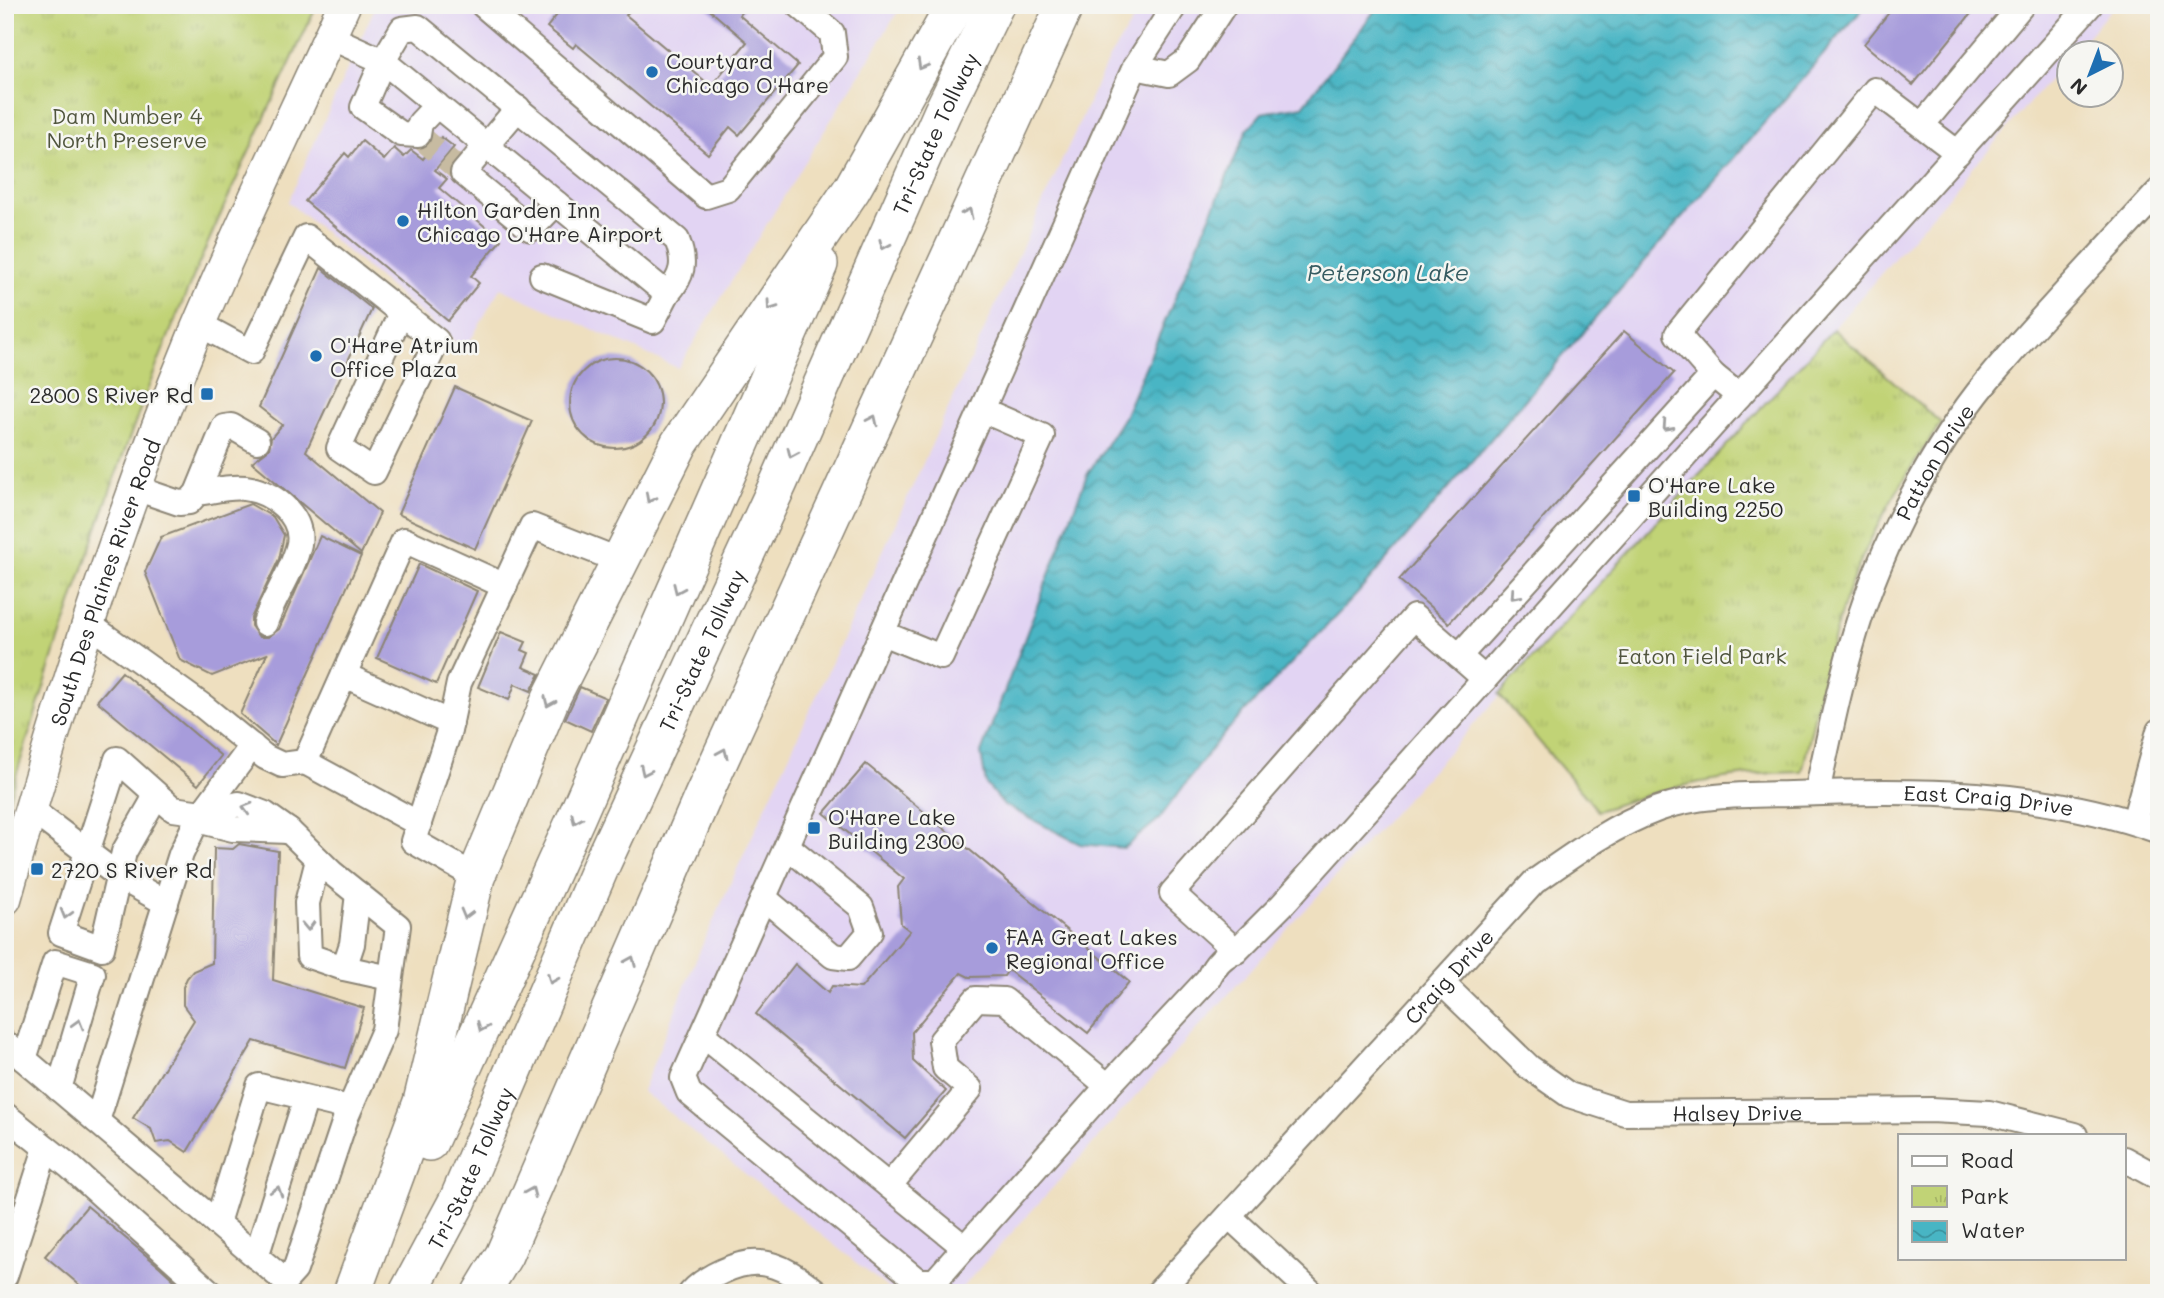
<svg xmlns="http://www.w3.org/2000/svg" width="2164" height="1298" font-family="Mali,sans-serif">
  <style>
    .built { fill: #e2d4f3 }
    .park { fill: url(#park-tufts); stroke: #767f50; stroke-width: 2 }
    .water { fill: url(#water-waves); stroke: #3a7078; stroke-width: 2 }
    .building { fill: #a79cdb }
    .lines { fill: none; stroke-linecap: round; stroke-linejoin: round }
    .minor-tunnel { stroke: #c7bba1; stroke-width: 24; stroke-dasharray: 24 12; stroke-linecap: butt }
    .minor-casing { stroke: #8c8575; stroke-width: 28 }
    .major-casing { stroke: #8c8575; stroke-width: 35 }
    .highway-casing { stroke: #8c8575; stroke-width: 40 }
    .minor { stroke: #fff; stroke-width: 24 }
    .major { stroke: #fff; stroke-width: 32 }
    .highway { stroke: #fff; stroke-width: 37 }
    .oneway { stroke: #a0a0a0 }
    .poi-dot { fill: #1f6fb2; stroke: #f6f6f2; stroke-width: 2.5 }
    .labels { text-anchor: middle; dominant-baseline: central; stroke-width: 5; stroke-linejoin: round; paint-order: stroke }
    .poi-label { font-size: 21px; fill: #2b2b2b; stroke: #f6f6f2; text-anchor: start }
    .park-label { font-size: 21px; fill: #50553e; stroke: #f6f6f2 }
    .street-label { font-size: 21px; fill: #2b2b2b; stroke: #f6f6f2 }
    .water-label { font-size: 23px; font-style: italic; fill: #355b61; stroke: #f6f6f2 }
  </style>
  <defs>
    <pattern id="park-tufts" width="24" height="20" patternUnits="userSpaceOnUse" patternTransform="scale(1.75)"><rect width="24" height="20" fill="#c1d376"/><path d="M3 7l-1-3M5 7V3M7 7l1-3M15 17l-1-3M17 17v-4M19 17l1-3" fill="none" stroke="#a6b566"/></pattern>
    <pattern id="water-waves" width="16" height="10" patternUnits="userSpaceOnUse" patternTransform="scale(1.75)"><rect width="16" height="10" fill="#48b5c4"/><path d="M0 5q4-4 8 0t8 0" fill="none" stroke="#3c939f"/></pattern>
  </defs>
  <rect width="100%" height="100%" fill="#f6f6f2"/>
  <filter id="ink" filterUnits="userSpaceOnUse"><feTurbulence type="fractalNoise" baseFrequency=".0143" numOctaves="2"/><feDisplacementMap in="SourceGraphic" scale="14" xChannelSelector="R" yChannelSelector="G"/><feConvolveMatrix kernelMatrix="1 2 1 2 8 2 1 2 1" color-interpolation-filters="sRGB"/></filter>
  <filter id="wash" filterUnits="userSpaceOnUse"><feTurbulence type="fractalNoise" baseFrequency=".00686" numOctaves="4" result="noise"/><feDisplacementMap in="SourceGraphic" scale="28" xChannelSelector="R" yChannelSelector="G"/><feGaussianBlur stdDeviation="1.57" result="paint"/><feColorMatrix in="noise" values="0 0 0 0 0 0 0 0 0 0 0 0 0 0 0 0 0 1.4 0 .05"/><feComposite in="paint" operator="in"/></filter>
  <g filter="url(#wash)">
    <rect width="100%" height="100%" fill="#eedfbf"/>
    <g class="built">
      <polygon points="376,5 902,5 678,368 500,288 465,350 288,202"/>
      <polygon points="1143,5 2115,5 2074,52 2070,52 2069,57 1833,329 957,1293 894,1293 642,1091 699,952 1109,58"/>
    </g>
    <g class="park">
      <path d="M5 5H317C265 118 211 230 165 345 104 498 53 654 5 812Z"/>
      <path d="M1833 329 1941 423C1900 483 1861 546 1840 616 1824 667 1814 720 1802 772 1727 773 1668 786 1598 811L1499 694Z"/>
    </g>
    <polygon class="water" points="1379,5 1866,5 1358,593 1219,739 1159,819 1124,848 1080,844 1004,805 986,784 981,753 1087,475 1124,417 1247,130 1262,113 1303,106"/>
    <g id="blocks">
      <g class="building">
        <polygon points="565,5 634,5 626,15 711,86 747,42 704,5 747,5 739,15 798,65 739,135 730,127 708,154 576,44 573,48 547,27"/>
        <polygon points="1895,5 1978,5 1913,85 1864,44"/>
        <polygon points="441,137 454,147 435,170 447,179 439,188 501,240 471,276 479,283 448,321 305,201 345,153 349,157 362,141 384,160 394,148 404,157 411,150 423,159"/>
        <polygon points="321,268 372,309 306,451 380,513 361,554 252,462 269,449 271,438 282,425 259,407"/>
        <polygon points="1624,331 1674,373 1449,623 1399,580"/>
        <circle cx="615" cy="403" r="45"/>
        <polygon points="455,387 532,421 475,549 398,514"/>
        <polygon points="250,504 273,517 284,535 279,559 251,618 251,626 259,637 268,637 279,629 320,536 361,556 276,745 240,714 267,654 212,676 180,660 145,572 161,537"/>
        <polygon points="419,564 477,591 436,684 377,658"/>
        <polygon points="501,632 526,642 522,650 529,653 523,667 540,674 531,691 515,684 509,700 478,687"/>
        <polygon points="122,672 221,756 198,785 97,701"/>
        <polygon points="580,687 606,698 591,731 565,719"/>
        <polygon points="866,764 1129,982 1088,1033 1008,970 1004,976 969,977 961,973 912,1032 913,1061 946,1091 905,1138 756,1014 795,964 828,993 832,986 861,988 910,931 901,924 898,887 904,879 824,813"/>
        <polygon points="239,844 278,851 273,980 364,1008 345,1068 254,1041 187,1152 170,1141 156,1143 151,1129 133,1118 194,1020 183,1005 183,987 187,978 193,971 212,963 214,848 233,849"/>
        <polygon points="87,1206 160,1267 188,1293 89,1293 45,1256"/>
      </g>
    </g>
  </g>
  <g filter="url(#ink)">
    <use href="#blocks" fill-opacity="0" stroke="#8c8575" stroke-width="2"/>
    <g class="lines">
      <polyline class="minor-tunnel" points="418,135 463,173"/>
      <defs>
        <g id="minor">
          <polyline points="483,5 706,196 728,189 835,57 832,33 799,5"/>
          <path d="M1175 5 1135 67 683 1078 689 1093 918 1281H935L1108 1086 1208 979C1214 966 1222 955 1236 951L1282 905 2090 5"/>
          <path d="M330 37 383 61 667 294C683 276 686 263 677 240L418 27 402 29 383 61 363 107 401 134 418 135 420 123 437 105"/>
          <polyline points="1135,67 1169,74 1188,60 1224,5"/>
          <polyline points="518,108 463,173 531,229 556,203"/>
          <polyline points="1922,125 2022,5"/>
          <polyline points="542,276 653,321 667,294"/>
          <polyline points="199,324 251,352 306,237 437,341 374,472 339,448 401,313"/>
          <polyline points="1739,396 1713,375 1677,334 1875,90 1958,153"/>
          <polyline points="135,488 179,503 189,502 197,493 224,427 231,426 257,441"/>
          <path d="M197 493C212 491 230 486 245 488 271 491 304 515 299 544 293 572 274 596 265 623"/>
          <polyline points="87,623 204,707 265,757 282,765 305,762"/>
          <polyline points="882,633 941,657 1042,436 982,410"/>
          <polyline points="1459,656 1713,375"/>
          <polyline points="344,675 451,723"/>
          <path id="s1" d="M1817 793C1829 737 1840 682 1857 627 1882 544 1933 447 1988 380 2042 315 2102 254 2159 191"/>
          <polyline points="156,796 124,852 102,948 61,933 117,759 173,809 202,813 239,804 265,814 289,831 233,829 197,820"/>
          <polyline points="30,809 120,877 166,903"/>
          <polyline points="2134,822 2159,731"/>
          <polyline points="419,824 305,762 404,540 505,586"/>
          <polyline points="318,860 307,903 309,956 344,968 352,944 358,894"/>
          <polyline points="476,877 413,841 449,731 459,683 532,526 618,560"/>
          <polyline points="764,898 833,956 848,958 870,932 861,907 787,846"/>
          <polyline points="1236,951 1172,893 1414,617 1485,679"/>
          <polyline points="344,968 390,978"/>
          <path id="s2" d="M1442 983 1529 1067 1569 1095 1625 1113 1931 1110 1989 1113 2075 1135"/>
          <polyline points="703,1035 964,1247"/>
          <polyline points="5,1043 285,1281 295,1270 346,1117 384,1030 398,926 332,873 289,831"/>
          <polyline points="24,1059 55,962 93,974 59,1089"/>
          <polyline points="5,1115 69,1166 211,1293"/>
          <polyline points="97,1121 181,854 197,820 252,746"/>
          <polyline points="2124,1159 2159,1178"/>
          <polyline points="889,1186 970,1089 945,1068 941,1041 976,999 1004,1000 1108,1086"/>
          <polyline points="1229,1216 1312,1293"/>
          <polyline points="217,1223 259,1086 349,1108"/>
          <polyline points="256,1257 306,1098"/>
          <polyline points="5,1276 46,1148"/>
          <path d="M691 1293C705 1277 738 1261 760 1263 781 1264 802 1280 818 1293"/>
          <path id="s3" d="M1158 1293 1534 882C1574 854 1612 826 1658 809 1699 794 1746 795 1790 794 1912 789 2043 789 2159 831"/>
        </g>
        <g id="major">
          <path id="s4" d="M5 899C58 709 118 520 193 338 240 225 294 116 344 5"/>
        </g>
        <g id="highway">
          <polyline points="429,1142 576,818 819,264"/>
          <polyline points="352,1293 422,1102 476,877 551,698 679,444 852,189 955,5"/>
          <path id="s5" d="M408 1293 458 1200 603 861 779 482 942 113 995 5"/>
          <polyline points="481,1293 504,1255 703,796 1065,5"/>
        </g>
      </defs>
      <use href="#minor" class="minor-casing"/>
      <use href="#major" class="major-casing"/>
      <use href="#highway" class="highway-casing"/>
      <use href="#minor" class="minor"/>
      <use href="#major" class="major"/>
      <use href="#highway" class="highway"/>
    </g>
    <defs><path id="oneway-chevron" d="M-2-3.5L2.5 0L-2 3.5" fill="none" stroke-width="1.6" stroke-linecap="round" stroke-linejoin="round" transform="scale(1.75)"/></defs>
    <g class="oneway">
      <use href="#oneway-chevron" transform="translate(922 65) rotate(119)"/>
      <use href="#oneway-chevron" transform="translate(968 213) rotate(-65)"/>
      <use href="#oneway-chevron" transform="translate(884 245) rotate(114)"/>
      <use href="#oneway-chevron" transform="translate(771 306) rotate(125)"/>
      <use href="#oneway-chevron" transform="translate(873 420) rotate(-65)"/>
      <use href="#oneway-chevron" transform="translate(1667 426) rotate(132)"/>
      <use href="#oneway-chevron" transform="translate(792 453) rotate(114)"/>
      <use href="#oneway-chevron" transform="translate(650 498) rotate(118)"/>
      <use href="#oneway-chevron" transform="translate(678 589) rotate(114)"/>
      <use href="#oneway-chevron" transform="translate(1515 595) rotate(132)"/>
      <use href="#oneway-chevron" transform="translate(549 702) rotate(114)"/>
      <use href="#oneway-chevron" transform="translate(723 753) rotate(-66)"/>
      <use href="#oneway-chevron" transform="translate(645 771) rotate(115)"/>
      <use href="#oneway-chevron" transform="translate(247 808) rotate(-164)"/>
      <use href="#oneway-chevron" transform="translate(576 819) rotate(114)"/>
      <use href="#oneway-chevron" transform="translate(66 914) rotate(106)"/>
      <use href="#oneway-chevron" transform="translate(466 914) rotate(105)"/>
      <use href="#oneway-chevron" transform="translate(308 926) rotate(88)"/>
      <use href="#oneway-chevron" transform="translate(631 961) rotate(-67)"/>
      <use href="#oneway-chevron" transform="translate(552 979) rotate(113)"/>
      <use href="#oneway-chevron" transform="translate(78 1024) rotate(-74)"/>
      <use href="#oneway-chevron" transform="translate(482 1027) rotate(114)"/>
      <use href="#oneway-chevron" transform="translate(277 1191) rotate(-73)"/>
      <use href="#oneway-chevron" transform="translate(531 1192) rotate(-67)"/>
    </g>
  </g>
  <g class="poi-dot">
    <circle cx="652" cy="72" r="7"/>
    <circle cx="403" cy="221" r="7"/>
    <circle cx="316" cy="356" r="7"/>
    <rect x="200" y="387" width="14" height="14" rx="3.5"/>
    <rect x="1627" y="489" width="14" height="14" rx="3.5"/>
    <rect x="807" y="821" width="14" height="14" rx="3.5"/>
    <rect x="30" y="862" width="14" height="14" rx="3.5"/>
    <circle cx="992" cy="948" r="7"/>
  </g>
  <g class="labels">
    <g class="poi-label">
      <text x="666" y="60">Courtyard<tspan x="666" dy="24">Chicago O'Hare</tspan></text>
      <text x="417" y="209">Hilton Garden Inn<tspan x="417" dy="24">Chicago O'Hare Airport</tspan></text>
      <text x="330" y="344">O'Hare Atrium<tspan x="330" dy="24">Office Plaza</tspan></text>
      <text x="193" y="394" text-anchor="end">2800 S River Rd</text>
      <text x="1648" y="484">O'Hare Lake<tspan x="1648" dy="24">Building 2250</tspan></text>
      <text x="828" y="816">O'Hare Lake<tspan x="828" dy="24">Building 2300</tspan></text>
      <text x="51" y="869">2720 S River Rd</text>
      <text x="1006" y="936">FAA Great Lakes<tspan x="1006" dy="24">Regional Office</tspan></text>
    </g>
    <g class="park-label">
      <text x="127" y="115">Dam Number 4<tspan x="127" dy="24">North Preserve</tspan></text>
      <text x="1702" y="655">Eaton Field Park</text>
    </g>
    <g class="street-label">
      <text stroke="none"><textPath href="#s5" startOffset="1274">Tri-State Tollway</textPath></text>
      <text stroke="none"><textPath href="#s1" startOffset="354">Patton Drive</textPath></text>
      <text stroke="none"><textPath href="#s4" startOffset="332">South Des Plaines River Road</textPath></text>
      <text stroke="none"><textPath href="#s5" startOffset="707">Tri-State Tollway</textPath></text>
      <text stroke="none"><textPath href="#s3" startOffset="1034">East Craig Drive</textPath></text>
      <text stroke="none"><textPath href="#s3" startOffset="430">Craig Drive</textPath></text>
      <text stroke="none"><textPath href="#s2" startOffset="341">Halsey Drive</textPath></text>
      <text stroke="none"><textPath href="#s5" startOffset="140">Tri-State Tollway</textPath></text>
    </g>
    <g class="water-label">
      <text x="1388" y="272">Peterson Lake</text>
    </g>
  </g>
  <rect width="2164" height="1298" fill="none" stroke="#f6f6f2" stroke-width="28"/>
  <rect x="1898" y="1134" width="228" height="126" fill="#f6f6f2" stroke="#a5a5a2" stroke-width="2"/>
  <rect x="1912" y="1156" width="35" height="10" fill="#ffffff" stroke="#a5a5a2" stroke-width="2"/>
  <text x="1961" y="1168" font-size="21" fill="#2b2b2b">Road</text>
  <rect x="1912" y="1186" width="35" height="21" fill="url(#park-tufts)" stroke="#a5a5a2" stroke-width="2"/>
  <text x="1961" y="1204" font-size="21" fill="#2b2b2b">Park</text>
  <rect x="1912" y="1221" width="35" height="21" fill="url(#water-waves)" stroke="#a5a5a2" stroke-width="2"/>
  <text x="1961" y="1238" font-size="21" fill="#2b2b2b">Water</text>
  <g transform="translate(2090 74) rotate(222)"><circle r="33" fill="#f6f6f2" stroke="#a5a5a2" stroke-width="2"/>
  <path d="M0-5L12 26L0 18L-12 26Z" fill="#1f6fb2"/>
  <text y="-10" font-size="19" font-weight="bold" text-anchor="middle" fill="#2b2b2b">N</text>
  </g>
</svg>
